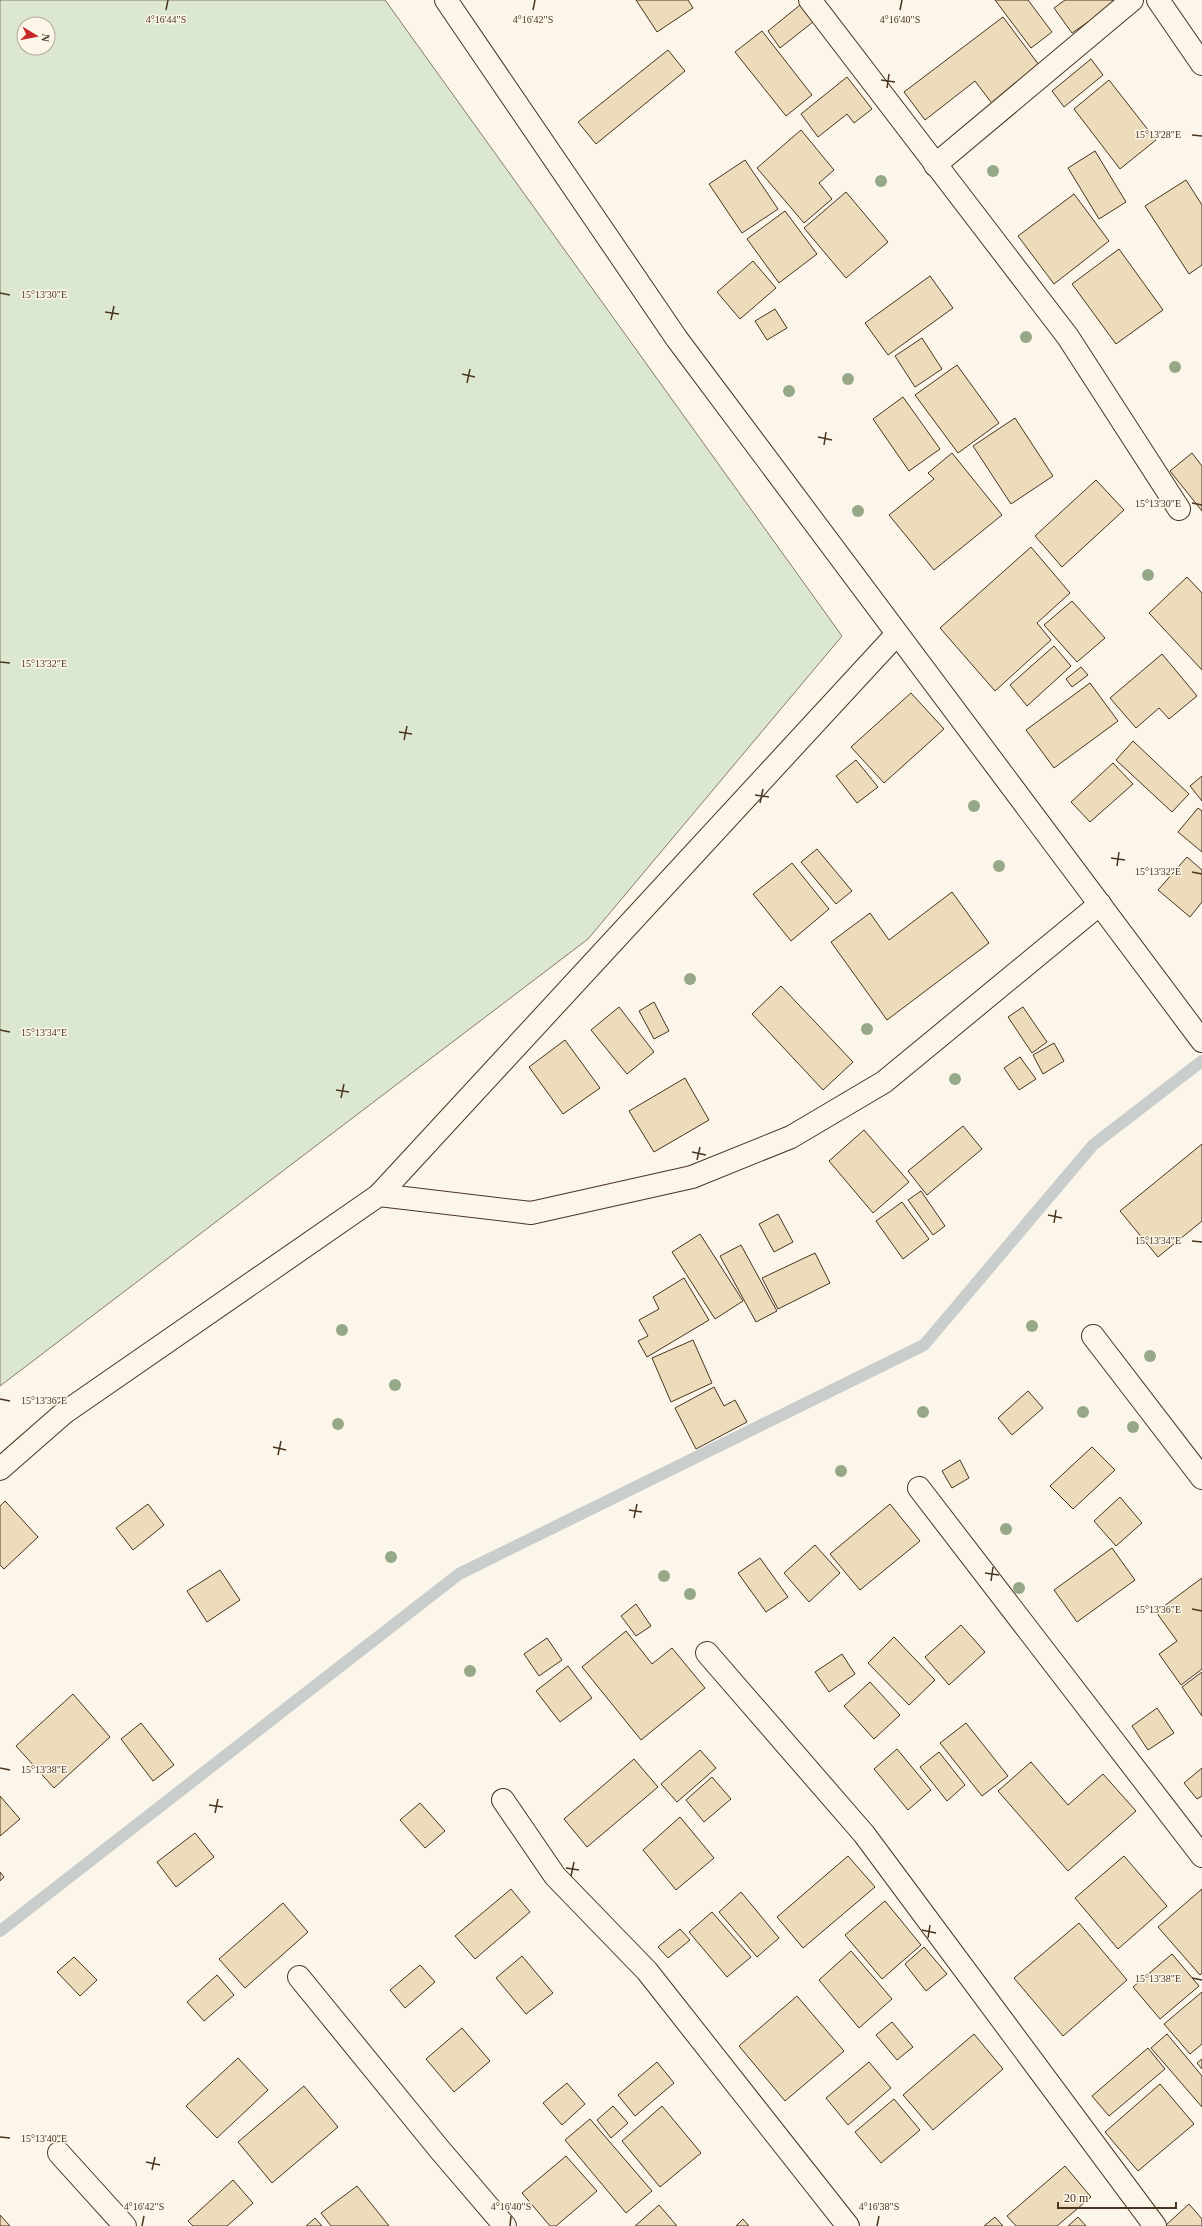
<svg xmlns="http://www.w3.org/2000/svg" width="1202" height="2226" font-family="Georgia,serif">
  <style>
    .green { fill: #dce7d0; stroke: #887966; fill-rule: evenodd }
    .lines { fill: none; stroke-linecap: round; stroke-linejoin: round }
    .stream { stroke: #c9cecd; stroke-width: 12 }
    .building { fill: #ecdcbc; stroke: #4a3520 }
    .street-casing { stroke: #4a3520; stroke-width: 24 }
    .street { stroke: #fbf6e9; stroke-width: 22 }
    .tree { fill: #96a887 }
    .ticks { fill: none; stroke: #4a3520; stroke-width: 1.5 }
    .ticks-label { font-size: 10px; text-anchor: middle; fill: #4a3520; stroke: #fbf6e9; stroke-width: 3; stroke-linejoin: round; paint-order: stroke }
  </style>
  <rect width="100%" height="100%" fill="#fbf6e9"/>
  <path class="green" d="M0 0H385L842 636 588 939 0 1386ZM24 24H48V48H24Z"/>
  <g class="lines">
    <polyline class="stream" points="0,1931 459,1574 924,1345 1093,1145 1202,1061"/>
  </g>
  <g class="building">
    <polygon points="636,0 688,0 693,8 657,32"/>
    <polygon points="995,0 1028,0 1052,32 1031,48"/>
    <polygon points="1065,0 1112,0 1114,4 1072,33 1054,8"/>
    <polygon points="800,5 813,22 780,48 768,31"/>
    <polygon points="1003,17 1042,69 994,106 975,81 925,120 904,92"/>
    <polygon points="762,31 812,95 786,116 735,52"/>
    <polygon points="668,50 685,71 596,144 578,122"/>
    <polygon points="1091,59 1103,75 1064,107 1052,91"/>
    <polygon points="847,77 872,109 854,123 847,114 818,137 801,114"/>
    <polygon points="1109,80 1156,140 1120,169 1074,109"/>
    <polygon points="801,130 834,170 819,183 832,199 804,223 757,168"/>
    <polygon points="1095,151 1126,202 1099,219 1068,168"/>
    <polygon points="745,160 778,209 742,233 709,184"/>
    <polygon points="1186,180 1202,205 1202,265 1189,274 1145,206"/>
    <polygon points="846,192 888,242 846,278 804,228"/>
    <polygon points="1074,194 1109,241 1054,284 1018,236"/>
    <polygon points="785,211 817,254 779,283 747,239"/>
    <polygon points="1119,249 1163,310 1116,344 1072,284"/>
    <polygon points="753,261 776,288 740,319 717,292"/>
    <polygon points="930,276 953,308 888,355 865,323"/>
    <polygon points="775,309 787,328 767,340 755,321"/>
    <polygon points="922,338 942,369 915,387 895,356"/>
    <polygon points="957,365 999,423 958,453 915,395"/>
    <polygon points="903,397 940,449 909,471 873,419"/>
    <polygon points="1015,418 1053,476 1011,504 973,446"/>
    <polygon points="952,453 1002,515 934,570 889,515 934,479 928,473"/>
    <polygon points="1192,453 1202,466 1202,511 1170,471"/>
    <polygon points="1096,480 1124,510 1062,567 1035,536"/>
    <polygon points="1031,547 1070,593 1037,623 1051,640 995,691 940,628"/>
    <polygon points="1187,577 1202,593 1202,670 1149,613"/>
    <polygon points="1072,601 1105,638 1077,662 1044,625"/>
    <polygon points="1054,646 1071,666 1027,706 1010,685"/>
    <polygon points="1162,654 1197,696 1169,719 1159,708 1136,728 1110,698"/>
    <polygon points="1081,667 1088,675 1072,687 1066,679"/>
    <polygon points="1090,683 1118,721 1054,768 1026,730"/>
    <polygon points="911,693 944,729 884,783 851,747"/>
    <polygon points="1133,741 1189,794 1172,812 1116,760"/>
    <polygon points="856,760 878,787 857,803 836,776"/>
    <polygon points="1113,763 1133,784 1090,822 1071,802"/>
    <polygon points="1202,776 1202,801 1190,786"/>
    <polygon points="1198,808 1202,811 1202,852 1178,832"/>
    <polygon points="817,849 852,891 836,904 801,862"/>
    <polygon points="1187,857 1202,870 1202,902 1190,917 1158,890"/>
    <polygon points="792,863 829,909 791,941 753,894"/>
    <polygon points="952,892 989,943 887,1020 831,942 870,913 889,940"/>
    <polygon points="781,986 853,1062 823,1090 752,1014"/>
    <polygon points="654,1002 669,1031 654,1039 639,1011"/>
    <polygon points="619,1007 654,1052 627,1074 591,1030"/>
    <polygon points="1023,1007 1047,1042 1032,1053 1008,1017"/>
    <polygon points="565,1040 600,1088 563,1114 529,1067"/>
    <polygon points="1054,1043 1064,1061 1043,1074 1033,1055"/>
    <polygon points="1020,1057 1036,1079 1019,1090 1004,1068"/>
    <polygon points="685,1078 709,1120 654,1152 629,1111"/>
    <polygon points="963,1126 982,1149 927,1195 908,1171"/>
    <polygon points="864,1130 909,1182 873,1213 829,1161"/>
    <polygon points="1202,1144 1202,1221 1158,1257 1120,1211"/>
    <polygon points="921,1191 945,1226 933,1235 908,1200"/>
    <polygon points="902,1202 929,1239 903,1259 876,1221"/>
    <polygon points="778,1214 793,1242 774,1252 759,1224"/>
    <polygon points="700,1234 743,1301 715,1319 672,1252"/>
    <polygon points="741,1245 777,1311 756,1322 720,1256"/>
    <polygon points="815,1253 830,1283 778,1309 762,1278"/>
    <polygon points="684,1278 709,1320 647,1357 638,1341 648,1336 639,1320 659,1309 653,1297"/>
    <polygon points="693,1340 712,1383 671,1402 652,1358"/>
    <polygon points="714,1387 724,1406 735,1400 747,1422 696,1449 675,1408"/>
    <polygon points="1028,1391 1043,1408 1012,1435 998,1418"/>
    <polygon points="1092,1447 1115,1470 1073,1509 1050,1486"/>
    <polygon points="960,1460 969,1478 952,1488 942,1471"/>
    <polygon points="1120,1497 1142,1523 1116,1546 1094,1521"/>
    <polygon points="5,1501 38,1537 4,1569 0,1565 0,1506"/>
    <polygon points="148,1504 164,1525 133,1550 116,1528"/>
    <polygon points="890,1504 920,1541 860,1590 830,1554"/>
    <polygon points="815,1545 840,1573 809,1602 784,1573"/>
    <polygon points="1112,1548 1135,1580 1077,1622 1054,1590"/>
    <polygon points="760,1558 788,1597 766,1612 738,1573"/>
    <polygon points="220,1570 240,1600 207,1622 187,1591"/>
    <polygon points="1202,1578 1202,1669 1181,1685 1159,1654 1177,1641 1156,1612"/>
    <polygon points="636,1604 651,1626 636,1636 621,1616"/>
    <polygon points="961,1625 985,1652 949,1685 925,1657"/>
    <polygon points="626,1631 652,1664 672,1648 705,1688 641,1740 582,1667"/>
    <polygon points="894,1637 935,1680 909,1705 868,1663"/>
    <polygon points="547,1638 562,1660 539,1676 524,1654"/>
    <polygon points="842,1654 855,1674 829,1692 815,1672"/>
    <polygon points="568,1666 592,1698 560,1722 536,1691"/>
    <polygon points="1202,1672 1202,1716 1182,1687"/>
    <polygon points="870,1682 900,1715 874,1739 844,1706"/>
    <polygon points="73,1694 110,1737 54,1788 16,1746"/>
    <polygon points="1157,1708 1174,1733 1148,1750 1132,1726"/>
    <polygon points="141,1723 174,1765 153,1781 121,1739"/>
    <polygon points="966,1723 1008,1776 982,1796 940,1743"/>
    <polygon points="897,1749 931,1790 908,1810 874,1769"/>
    <polygon points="700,1750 716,1768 677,1802 661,1784"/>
    <polygon points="939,1752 965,1785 947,1801 920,1767"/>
    <polygon points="634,1759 658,1787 587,1847 564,1819"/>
    <polygon points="1031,1762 1068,1805 1103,1774 1136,1811 1068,1871 998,1791"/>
    <polygon points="1202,1768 1202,1796 1197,1799 1184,1783"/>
    <polygon points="712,1777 731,1799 704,1822 686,1800"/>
    <polygon points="0,1796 20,1819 0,1836"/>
    <polygon points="420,1803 445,1831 425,1848 400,1820"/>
    <polygon points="680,1817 714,1858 676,1890 643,1850"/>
    <polygon points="195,1833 214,1857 176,1887 157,1862"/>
    <polygon points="848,1856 875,1887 803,1948 777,1917"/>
    <polygon points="1124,1856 1167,1906 1118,1949 1075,1898"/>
    <polygon points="0,1872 4,1877 0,1881"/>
    <polygon points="511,1889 530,1912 475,1959 455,1936"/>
    <polygon points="1202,1889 1202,1973 1200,1975 1158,1927"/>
    <polygon points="741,1892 779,1938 757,1957 719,1912"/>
    <polygon points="885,1901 921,1945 882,1979 845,1935"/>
    <polygon points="283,1903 308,1932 245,1988 219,1959"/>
    <polygon points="712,1912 751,1957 727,1977 689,1932"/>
    <polygon points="1079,1923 1127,1980 1063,2036 1014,1978"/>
    <polygon points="680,1929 690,1940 668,1958 658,1947"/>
    <polygon points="924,1947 947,1974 926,1991 905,1964"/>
    <polygon points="851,1951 892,1999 859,2028 819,1980"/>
    <polygon points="1172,1954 1199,1986 1160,2019 1133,1987"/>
    <polygon points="522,1956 553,1993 526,2014 496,1978"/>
    <polygon points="74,1957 97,1980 80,1996 57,1972"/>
    <polygon points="420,1965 435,1982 405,2008 390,1990"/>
    <polygon points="217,1975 234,1995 204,2021 187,2002"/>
    <polygon points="1202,1992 1202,2044 1190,2054 1164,2024"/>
    <polygon points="797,1996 844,2051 785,2101 739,2046"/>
    <polygon points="892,2022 913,2047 897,2060 876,2035"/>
    <polygon points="462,2028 490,2061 454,2092 426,2059"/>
    <polygon points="974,2034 1003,2069 933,2130 903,2095"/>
    <polygon points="1167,2034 1202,2076 1202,2107 1151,2048"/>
    <polygon points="1148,2048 1165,2069 1109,2116 1092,2096"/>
    <polygon points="238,2058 268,2090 217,2138 186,2106"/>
    <polygon points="1202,2059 1202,2069 1197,2063"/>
    <polygon points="657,2062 674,2083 635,2116 618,2095"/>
    <polygon points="869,2062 891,2088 848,2125 826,2098"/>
    <polygon points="567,2083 585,2104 562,2125 543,2103"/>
    <polygon points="1160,2084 1194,2124 1138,2171 1105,2132"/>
    <polygon points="304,2086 338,2127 272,2183 238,2142"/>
    <polygon points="894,2099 920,2130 881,2163 855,2132"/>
    <polygon points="613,2106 628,2123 611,2138 597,2120"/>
    <polygon points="662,2106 701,2153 660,2187 622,2141"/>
    <polygon points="590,2119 652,2191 626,2213 565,2140"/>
    <polygon points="566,2156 597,2191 556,2226 550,2226 522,2193"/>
    <polygon points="1065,2166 1091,2197 1057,2226 1016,2226 1007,2216"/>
    <polygon points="233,2180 253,2203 227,2226 193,2226 188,2221"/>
    <polygon points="357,2186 389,2226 331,2226 321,2213"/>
    <polygon points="1189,2204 1202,2219 1202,2226 1167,2226 1166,2225"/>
    <polygon points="659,2205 677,2226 635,2226"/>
    <polygon points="0,2215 10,2226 0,2226"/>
    <polygon points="995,2217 1003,2226 984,2226"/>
    <polygon points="1078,2217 1086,2226 1068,2226"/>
    <polygon points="315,2218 322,2226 306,2226"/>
    <polygon points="743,2219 749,2226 736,2226"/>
  </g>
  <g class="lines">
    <defs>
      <g id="street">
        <polyline points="446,0 677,339 1202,1041"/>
        <polyline points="810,0 1068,337 1179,509"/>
        <polyline points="1158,0 1202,64"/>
        <polyline points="935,165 1132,0"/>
        <polyline points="379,1195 531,1213 692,1177 791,1137 884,1082 1100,904"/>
        <polyline points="1093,1336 1202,1478"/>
        <polyline points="0,1469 64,1413 379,1195 897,634"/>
        <polyline points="919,1488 1202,1856"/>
        <polyline points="707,1653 864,1834 1155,2226"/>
        <polyline points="503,1800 555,1876 647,1971 848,2226"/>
        <polyline points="299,1977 440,2150 505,2226"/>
        <polyline points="59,2153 125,2226"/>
      </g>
    </defs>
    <use href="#street" class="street-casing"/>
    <use href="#street" class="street"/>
  </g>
  <g class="tree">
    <circle cx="993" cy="171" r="6"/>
    <circle cx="881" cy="181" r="6"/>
    <circle cx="1026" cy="337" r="6"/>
    <circle cx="1175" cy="367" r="6"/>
    <circle cx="848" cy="379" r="6"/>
    <circle cx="789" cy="391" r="6"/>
    <circle cx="858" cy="511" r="6"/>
    <circle cx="1148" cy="575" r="6"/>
    <circle cx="974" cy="806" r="6"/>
    <circle cx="999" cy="866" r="6"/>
    <circle cx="690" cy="979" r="6"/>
    <circle cx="867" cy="1029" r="6"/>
    <circle cx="955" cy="1079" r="6"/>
    <circle cx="1032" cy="1326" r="6"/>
    <circle cx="342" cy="1330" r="6"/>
    <circle cx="1150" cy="1356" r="6"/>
    <circle cx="395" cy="1385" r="6"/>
    <circle cx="923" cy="1412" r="6"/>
    <circle cx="1083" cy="1412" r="6"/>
    <circle cx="338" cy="1424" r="6"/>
    <circle cx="1133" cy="1427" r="6"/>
    <circle cx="841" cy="1471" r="6"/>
    <circle cx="1006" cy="1529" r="6"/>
    <circle cx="391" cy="1557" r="6"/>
    <circle cx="664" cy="1576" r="6"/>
    <circle cx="1019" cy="1588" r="6"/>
    <circle cx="690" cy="1594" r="6"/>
    <circle cx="470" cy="1671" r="6"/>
  </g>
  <path class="ticks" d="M166 10 168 0M533 10 535 0M900 10 902 0M881 80 895 82M887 88 889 74M1192 135 1202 136M0 293 10 295M105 312 119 314M111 320 114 306M462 374 475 377M467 383 470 369M818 437 832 440M824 445 826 432M1192 503 1202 505M0 662 10 663M399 732 412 734M404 740 407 726M755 795 769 797M760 803 763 789M1111 858 1125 860M1117 866 1119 852M1192 872 1202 874M0 1030 10 1032M336 1090 349 1092M341 1098 344 1084M692 1152 706 1155M697 1160 700 1147M1048 1215 1062 1218M1054 1223 1056 1210M1192 1241 1202 1242M0 1399 10 1401M273 1447 286 1450M278 1455 281 1441M629 1510 642 1512M634 1518 637 1504M985 1573 999 1575M991 1581 993 1567M1192 1609 1202 1611M0 1768 10 1770M209 1805 223 1807M215 1813 218 1799M566 1868 579 1870M571 1876 574 1862M922 1930 936 1933M928 1938 930 1925M1192 1978 1202 1980M0 2137 10 2138M146 2162 160 2165M152 2170 155 2157M142 2226 144 2216M510 2226 511 2216M877 2226 879 2216"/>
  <g class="ticks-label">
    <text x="166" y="23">4°16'44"S</text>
    <text x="533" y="23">4°16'42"S</text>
    <text x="900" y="23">4°16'40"S</text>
    <text x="1158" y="138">15°13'28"E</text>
    <text x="44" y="298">15°13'30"E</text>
    <text x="1158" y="507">15°13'30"E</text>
    <text x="44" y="667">15°13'32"E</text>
    <text x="1158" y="875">15°13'32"E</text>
    <text x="44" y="1036">15°13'34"E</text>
    <text x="1158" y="1244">15°13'34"E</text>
    <text x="44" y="1404">15°13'36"E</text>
    <text x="1158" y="1613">15°13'36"E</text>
    <text x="44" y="1773">15°13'38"E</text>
    <text x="1158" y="1982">15°13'38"E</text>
    <text x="44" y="2142">15°13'40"E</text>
    <text x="144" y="2210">4°16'42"S</text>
    <text x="511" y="2210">4°16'40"S</text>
    <text x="879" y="2210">4°16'38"S</text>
  </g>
  <g transform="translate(36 36) rotate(100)"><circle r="19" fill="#fbf6e9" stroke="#b4a999"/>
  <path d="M0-3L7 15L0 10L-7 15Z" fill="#c62828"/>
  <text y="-6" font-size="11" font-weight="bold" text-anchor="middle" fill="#4a3520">N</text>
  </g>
  <path d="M1058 2202v6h118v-6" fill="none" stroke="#4a3520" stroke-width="2"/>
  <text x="1064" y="2202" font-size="12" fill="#4a3520" stroke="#fbf6e9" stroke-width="3" paint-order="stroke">20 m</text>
</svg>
